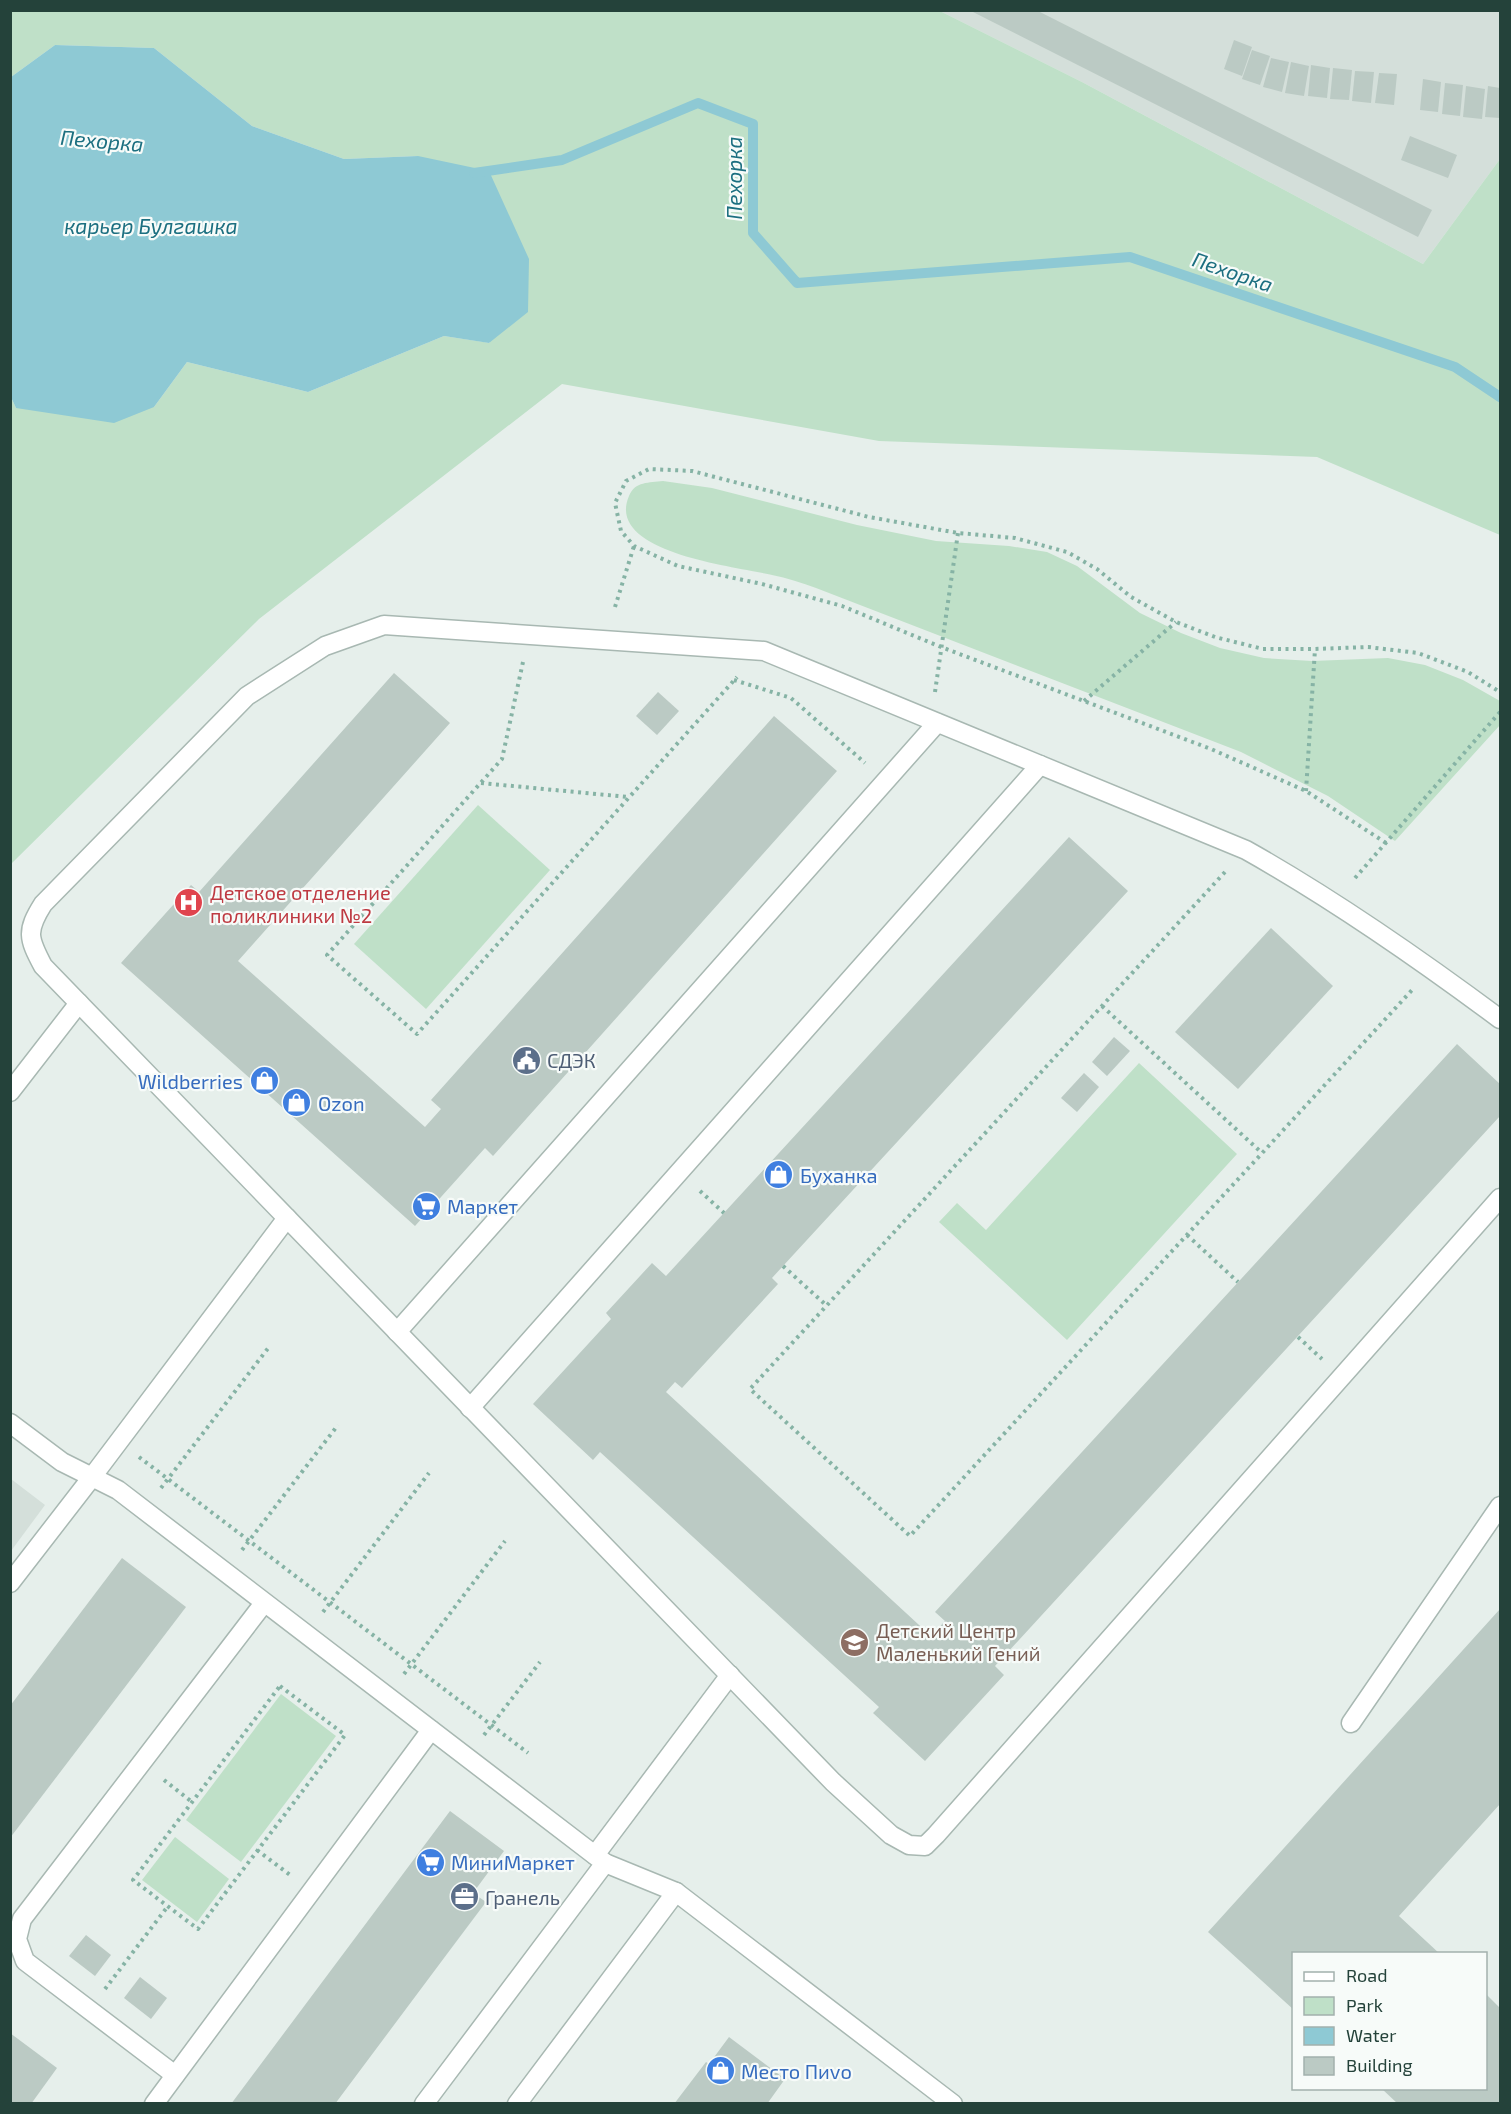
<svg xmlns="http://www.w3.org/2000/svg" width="1511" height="2114" font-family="'Exo 2',sans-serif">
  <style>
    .built { fill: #d4dfda }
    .green { fill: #bfe0c8 }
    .water { fill: #8ec9d4 }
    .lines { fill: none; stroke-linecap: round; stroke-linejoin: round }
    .stream { stroke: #8ec9d4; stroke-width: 10 }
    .building { fill: #bbcac4 }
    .minor-casing { stroke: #a8b8b2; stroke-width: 21 }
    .path { stroke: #86b3a5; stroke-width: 4; stroke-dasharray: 3 4.5; stroke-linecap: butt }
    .minor { stroke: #fff; stroke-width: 18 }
    .labels { text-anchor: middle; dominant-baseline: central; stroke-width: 4.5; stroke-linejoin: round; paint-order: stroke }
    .health-label { font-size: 20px; fill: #be3a42; stroke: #f7fbf9; text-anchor: start }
    .service-label { font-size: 20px; fill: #4e5e75; stroke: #f7fbf9; text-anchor: start }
    .shop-label { font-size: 20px; fill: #366cbe; stroke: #f7fbf9; text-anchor: start }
    .education-label { font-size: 20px; fill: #785e54; stroke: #f7fbf9; text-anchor: start }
    .water-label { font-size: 21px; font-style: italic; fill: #1c6f80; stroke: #f7fbf9 }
  </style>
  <rect width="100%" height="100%" fill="#e6efeb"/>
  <g class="built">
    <polygon points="940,11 1500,11 1500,159 1423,264 1082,82"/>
    <polygon points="11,1479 45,1505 11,1551 10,1551"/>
  </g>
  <g class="green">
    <polygon points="11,11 940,11 1082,82 1423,264 1500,159 1500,535 1317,457 879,441 562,384 259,619 11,864 10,395 16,408 154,407 187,362 308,392 444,336 490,343 418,156 344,159 252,126 154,48 55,45 11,77"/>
    <path d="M663 481 712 488 857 525 936 541 1009 546 1047 552 1077 566 1140 613 1181 633 1220 648 1264 658 1312 661 1388 658 1425 665 1463 680 1500 701V725L1395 841 1328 796 1241 752 816 588C802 583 787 578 772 575 740 567 604 554 629 496 635 481 649 483 663 481Z"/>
    <polygon points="478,805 550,870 426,1009 354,944"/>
    <polygon points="1139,1063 1237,1154 1067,1340 939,1222 957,1203 986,1230"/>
    <polygon points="281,1694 336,1736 241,1862 186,1820"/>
    <polygon points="175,1837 229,1879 197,1922 142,1880"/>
  </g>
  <polygon class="water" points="55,45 154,48 252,126 344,159 418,156 489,171 529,259 528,312 489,343 444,336 308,392 187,362 154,407 114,423 16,408 10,395 11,77"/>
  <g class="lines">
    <polyline class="stream" points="474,173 562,160 698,103 753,124 753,233 797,283 1130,257 1455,367 1500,397"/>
  </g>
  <g class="building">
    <polygon points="973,10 1036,10 1432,210 1418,237 973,12"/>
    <polygon points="1234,40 1252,47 1242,76 1224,69"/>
    <polygon points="1252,50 1270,56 1260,85 1242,79"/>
    <polygon points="1271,58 1289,62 1282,92 1263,87"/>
    <polygon points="1291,62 1309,66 1304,96 1285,93"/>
    <polygon points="1311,65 1330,68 1327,98 1308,96"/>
    <polygon points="1333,68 1352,70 1349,100 1330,99"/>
    <polygon points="1355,71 1374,72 1371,103 1352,101"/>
    <polygon points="1379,73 1397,74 1394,105 1375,103"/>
    <polygon points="1423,79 1441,82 1438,112 1420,110"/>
    <polygon points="1445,83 1463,85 1460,116 1442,114"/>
    <polygon points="1466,86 1485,89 1482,119 1463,117"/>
    <polygon points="1488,86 1500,88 1500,118 1485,117"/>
    <polygon points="1410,136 1457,155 1448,178 1401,160"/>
    <polygon points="394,673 450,723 238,961 425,1127 441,1109 431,1100 774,716 837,771 493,1156 485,1148 415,1226 121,963 191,885 199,892"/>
    <polygon points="658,692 679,711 657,735 636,716"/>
    <polygon points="1069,837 1128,891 783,1266 772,1278 778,1284 682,1388 675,1382 666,1392 931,1636 945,1621 935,1612 1457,1044 1500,1084 1500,1116 995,1666 1004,1675 925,1761 873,1713 879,1707 600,1452 593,1460 533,1404 611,1319 606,1313 652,1263 666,1276"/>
    <polygon points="1271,928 1333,986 1238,1089 1175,1032"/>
    <polygon points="1114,1037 1130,1051 1107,1076 1092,1062"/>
    <polygon points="1084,1073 1099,1087 1077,1112 1061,1098"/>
    <polygon points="122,1558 186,1607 10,1838 10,1706"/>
    <polygon points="1500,1609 1500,1804 1399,1916 1440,1954 1294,1954 1294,2010 1208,1932"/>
    <polygon points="450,1811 504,1851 473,1893 486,1902 447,1954 335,2104 231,2104"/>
    <polygon points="86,1935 111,1955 95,1976 69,1956"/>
    <polygon points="140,1977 167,1998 151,2019 124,1998"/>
    <polygon points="1486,1994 1500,2008 1500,2104 1398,2104 1381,2088 1486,2088"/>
    <polygon points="10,2033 57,2068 31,2104 10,2104"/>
    <polygon points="729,2037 785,2079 767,2104 674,2104 706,2062 709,2064"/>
  </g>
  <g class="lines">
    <defs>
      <g id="minor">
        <path d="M1500 1019C1418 958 1335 900 1246 850L764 651 384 625 325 646 247 696 43 904C26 931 28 938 43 966L833 1782 891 1835 909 1845 925 1846 936 1835 1500 1198"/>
        <polyline points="10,1092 79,1003"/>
        <polyline points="397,1332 937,723"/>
        <polyline points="470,1408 1040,765"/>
        <polyline points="10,1423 62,1462 92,1477 287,1218"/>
        <polyline points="10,1583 92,1477 118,1490 605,1863 424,2104"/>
        <polyline points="1351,1723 1500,1506"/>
        <polyline points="595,1855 730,1675"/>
        <polyline points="605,1863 676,1892 953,2104"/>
        <polyline points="175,2075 25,1961 17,1939 22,1919 264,1603"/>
        <polyline points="154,2104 431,1730"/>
        <polyline points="517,2104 676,1892"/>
      </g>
    </defs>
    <use href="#minor" class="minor-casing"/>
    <g class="path">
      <polyline points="615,607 634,546"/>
      <polyline points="523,662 502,759 327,955 417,1034 737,677"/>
      <polyline points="734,680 791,698 865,763"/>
      <polyline points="935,692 958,533"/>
      <polyline points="1084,701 1176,622"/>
      <polyline points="481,783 628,797"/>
      <polyline points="1306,791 1315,649"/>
      <polyline points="1386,843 1306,791 1211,749 941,647 842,606 762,584 678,566 634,546 621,531 615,503 626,481 649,469 692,471 869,517 958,533 1015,538 1067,552 1097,569 1131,597 1176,622 1215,637 1263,649 1315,649 1368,647 1418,653 1468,672 1500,692"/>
      <polyline points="1225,872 750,1389 910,1536 1413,989"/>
      <polyline points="1355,878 1500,712"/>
      <polyline points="1102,1006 1262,1153"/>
      <polyline points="700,1191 724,1213"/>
      <polyline points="1187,1235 1238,1282"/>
      <polyline points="783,1266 827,1306"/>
      <polyline points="1298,1337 1322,1359"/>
      <polyline points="139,1457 528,1753"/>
      <polyline points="161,1488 269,1347"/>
      <polyline points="242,1550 338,1425"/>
      <polyline points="323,1612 429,1473"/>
      <polyline points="404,1674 505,1541"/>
      <polygon points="280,1686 345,1735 198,1929 133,1880"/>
      <polyline points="484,1735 540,1662"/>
      <polyline points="164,1780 192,1802"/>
      <polyline points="257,1850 290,1875"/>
      <polyline points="105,1989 168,1906"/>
    </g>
    <use href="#minor" class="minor"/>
  </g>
  <defs>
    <symbol id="hospital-disc" viewBox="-11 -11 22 22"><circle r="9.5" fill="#e0444e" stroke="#f7fbf9"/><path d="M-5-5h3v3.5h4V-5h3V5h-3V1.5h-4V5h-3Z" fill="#fff"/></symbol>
    <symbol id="civic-disc" viewBox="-11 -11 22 22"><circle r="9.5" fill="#5c6f8a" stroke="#f7fbf9"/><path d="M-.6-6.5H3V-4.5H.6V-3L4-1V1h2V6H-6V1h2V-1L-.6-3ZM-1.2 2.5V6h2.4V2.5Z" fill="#fff"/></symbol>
    <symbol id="shop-disc" viewBox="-11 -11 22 22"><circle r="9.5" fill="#3f7fe0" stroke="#f7fbf9"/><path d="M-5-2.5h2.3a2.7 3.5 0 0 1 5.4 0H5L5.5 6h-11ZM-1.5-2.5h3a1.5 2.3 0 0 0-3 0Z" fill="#fff"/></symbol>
    <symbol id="supermarket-disc" viewBox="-11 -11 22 22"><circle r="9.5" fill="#3f7fe0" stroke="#f7fbf9"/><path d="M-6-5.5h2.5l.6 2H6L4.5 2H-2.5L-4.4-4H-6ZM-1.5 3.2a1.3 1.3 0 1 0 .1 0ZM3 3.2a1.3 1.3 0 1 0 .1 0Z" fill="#fff"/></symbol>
    <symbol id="school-disc" viewBox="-11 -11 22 22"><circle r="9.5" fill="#8d6e63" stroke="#f7fbf9"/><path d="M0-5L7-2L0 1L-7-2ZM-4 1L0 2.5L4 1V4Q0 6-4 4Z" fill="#fff"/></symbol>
    <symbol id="office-disc" viewBox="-11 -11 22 22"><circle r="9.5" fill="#5c6f8a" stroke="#f7fbf9"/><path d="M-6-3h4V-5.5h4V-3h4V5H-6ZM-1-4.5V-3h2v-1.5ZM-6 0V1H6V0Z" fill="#fff"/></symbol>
  </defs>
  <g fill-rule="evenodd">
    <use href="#hospital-disc" x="172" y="886" width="33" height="33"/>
    <use href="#civic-disc" x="510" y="1044" width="33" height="33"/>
    <use href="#shop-disc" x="248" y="1064" width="33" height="33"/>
    <use href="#shop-disc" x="280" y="1086" width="33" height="33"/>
    <use href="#shop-disc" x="762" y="1158" width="33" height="33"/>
    <use href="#supermarket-disc" x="410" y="1190" width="33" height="33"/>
    <use href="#school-disc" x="838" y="1626" width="33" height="33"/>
    <use href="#supermarket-disc" x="414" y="1846" width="33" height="33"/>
    <use href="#office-disc" x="448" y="1880" width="33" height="33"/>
    <use href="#shop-disc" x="704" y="2054" width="33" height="33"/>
  </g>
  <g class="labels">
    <g class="health-label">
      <text x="210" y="892">Детское отделение<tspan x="210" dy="23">поликлиники №2</tspan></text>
    </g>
    <g class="service-label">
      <text x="547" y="1060">СДЭК</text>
      <text x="485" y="1897">Гранель</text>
    </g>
    <g class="shop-label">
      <text x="243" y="1081" text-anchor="end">Wildberries</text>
      <text x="318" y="1103">Ozon</text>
      <text x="800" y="1175">Буханка</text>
      <text x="447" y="1206">Маркет</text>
      <text x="451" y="1862">МиниМаркет</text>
      <text x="741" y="2071">Место Пиvо</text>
    </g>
    <g class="education-label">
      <text x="876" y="1630">Детский Центр<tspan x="876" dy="23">Маленький Гений</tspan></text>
    </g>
    <g class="water-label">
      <text transform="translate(102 140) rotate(5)">Пехорка</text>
      <text transform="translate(733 178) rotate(-90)">Пехорка</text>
      <text x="151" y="225">карьер Булгашка</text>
      <text transform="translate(1233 271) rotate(19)">Пехорка</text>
    </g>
  </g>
  <rect width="1511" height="2114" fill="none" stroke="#24423a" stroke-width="24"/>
  <rect x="1292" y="1952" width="195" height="138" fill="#f7fbf9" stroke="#a3b1ad" stroke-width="1.5"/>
  <rect x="1304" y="1972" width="30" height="9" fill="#ffffff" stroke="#a3b1ad" stroke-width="1.5"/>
  <text x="1346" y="1982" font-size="18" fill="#24423a">Road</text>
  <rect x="1304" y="1997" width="30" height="18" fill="#bfe0c8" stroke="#a3b1ad" stroke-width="1.5"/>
  <text x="1346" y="2012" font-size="18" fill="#24423a">Park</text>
  <rect x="1304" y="2027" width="30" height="18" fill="#8ec9d4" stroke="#a3b1ad" stroke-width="1.5"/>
  <text x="1346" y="2042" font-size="18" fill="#24423a">Water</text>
  <rect x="1304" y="2057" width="30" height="18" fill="#bbcac4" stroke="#a3b1ad" stroke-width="1.5"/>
  <text x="1346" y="2072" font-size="18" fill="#24423a">Building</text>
</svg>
